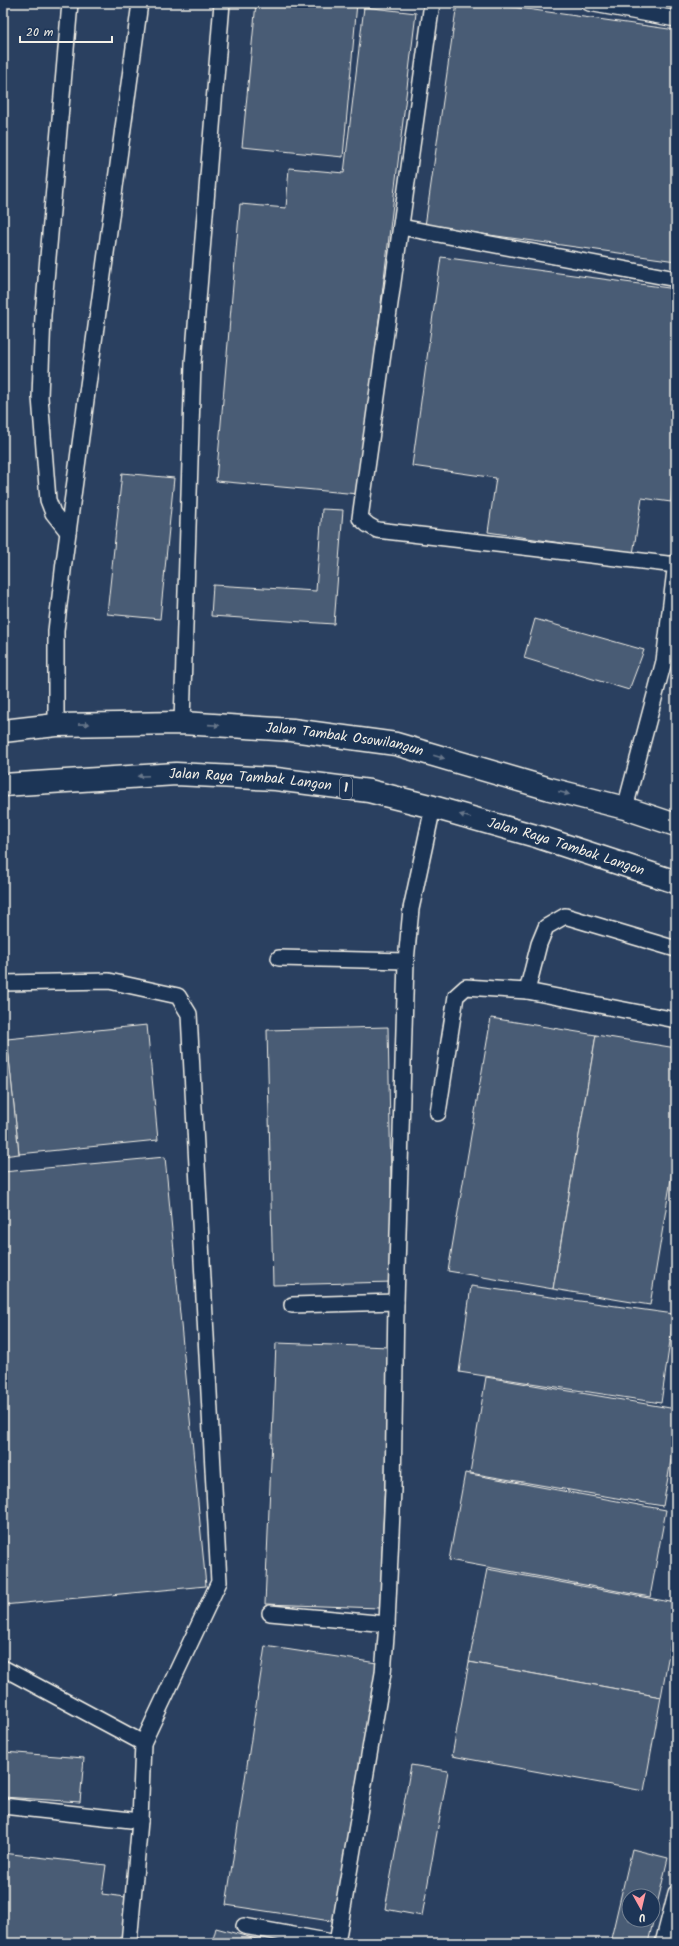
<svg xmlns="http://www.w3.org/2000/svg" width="679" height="1946" font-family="Kalam,sans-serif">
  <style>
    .built { fill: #2a4060; fill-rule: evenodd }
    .building { fill: #485b74; stroke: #f4f1e8; fill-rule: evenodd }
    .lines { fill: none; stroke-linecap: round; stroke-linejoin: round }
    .service-casing { stroke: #f4f1e8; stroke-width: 18 }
    .trunk-casing { stroke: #f4f1e8; stroke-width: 25 }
    .service { stroke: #1d3557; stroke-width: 15 }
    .trunk { stroke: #1d3557; stroke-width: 22 }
    .oneway { fill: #68778a }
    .labels { text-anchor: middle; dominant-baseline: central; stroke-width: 4; stroke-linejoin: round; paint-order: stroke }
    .shield { fill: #1d3557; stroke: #b4b9bc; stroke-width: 1 }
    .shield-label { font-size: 13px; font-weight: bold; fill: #f4f1e8 }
    .street-label { font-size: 14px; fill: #f4f1e8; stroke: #1d3557 }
  </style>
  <rect width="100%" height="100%" fill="#1d3557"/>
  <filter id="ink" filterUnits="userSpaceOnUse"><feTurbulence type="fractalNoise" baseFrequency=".025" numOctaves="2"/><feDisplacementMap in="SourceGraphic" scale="8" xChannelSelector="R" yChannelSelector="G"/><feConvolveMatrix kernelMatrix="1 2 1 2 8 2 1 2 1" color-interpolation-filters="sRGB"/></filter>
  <g filter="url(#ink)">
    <path class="built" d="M3 3H676V1943H3ZM629 1896H653V1920H629Z"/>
    <g class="building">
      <polygon points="256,3 357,3 343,157 242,147"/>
      <polygon points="457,3 484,3 676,30 676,261 425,226"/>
      <polygon points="364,7 416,13 358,494 216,481 240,204 286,208 289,168 344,173"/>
      <polygon points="441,257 676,289 676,465 671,502 642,498 633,554 488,532 496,478 412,466"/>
      <polygon points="122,473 174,478 160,619 107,614"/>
      <polygon points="322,509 343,510 334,624 211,616 213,585 316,591"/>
      <polygon points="535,619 644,650 629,690 524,658"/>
      <polygon points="491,1018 596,1035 553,1289 448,1271"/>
      <polygon points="147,1025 158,1140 19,1154 7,1039"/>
      <polygon points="388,1027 393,1282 273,1285 267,1030"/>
      <polygon points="596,1035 676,1048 676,1149 650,1305 553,1289"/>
      <polygon points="7,1039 19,1154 3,1156 3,1040"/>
      <polygon points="165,1157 206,1586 3,1605 3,1172"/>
      <polygon points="471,1286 674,1314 661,1403 459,1372"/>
      <polygon points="276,1343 390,1347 380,1608 265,1604"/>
      <polygon points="486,1377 676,1409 676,1431 663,1506 470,1473"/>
      <polygon points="465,1473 666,1510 650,1597 449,1560"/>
      <polygon points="487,1569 676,1603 676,1615 661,1697 469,1662"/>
      <polygon points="265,1646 377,1663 337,1922 226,1905"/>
      <polygon points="469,1662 661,1697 644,1791 452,1756"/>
      <polygon points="3,1752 84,1758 80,1802 3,1797"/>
      <polygon points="411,1765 448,1771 422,1916 385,1909"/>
      <path d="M632 1849 668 1858 648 1943H610ZM629 1896H653V1920H629Z"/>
      <polygon points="3,1853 106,1865 102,1894 126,1897 122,1943 3,1943"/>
      <polygon points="216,1928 271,1943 212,1943"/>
    </g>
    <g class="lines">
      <defs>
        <g id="service">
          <polyline points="432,3 360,518 368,525 377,530 676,565"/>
          <polyline points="589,3 676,19"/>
          <polyline points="401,227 676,279"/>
          <polyline points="68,532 53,513 48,500 40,397 43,315 70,3"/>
          <polyline points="182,723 193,363 222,3"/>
          <polyline points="56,725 56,631 64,562 140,3"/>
          <polyline points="625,808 664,661 676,562"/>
          <polyline points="279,958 406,961"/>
          <polyline points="3,983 109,981 178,996 189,1014 219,1582 143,1743 140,1821 129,1943"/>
          <polyline points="527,991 539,944 546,927 565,916 676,949"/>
          <polyline points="438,1113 456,996 466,987 527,991 676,1020"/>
          <polyline points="292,1305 396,1302"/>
          <polyline points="270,1613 387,1624"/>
          <polyline points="3,1668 143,1743"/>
          <polyline points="3,1806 140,1821"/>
          <polyline points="244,1926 337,1943"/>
          <polyline points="337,1943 383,1673 387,1624 393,1489 396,1302 406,961 411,909 433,807"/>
          <polyline points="663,1943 676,1893"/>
        </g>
        <g id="trunk">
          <path id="s1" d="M3 731 56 725 182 723 292 730 396 744 550 789 625 808 676 825"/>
          <path id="s2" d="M3 785 176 774 276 779 369 791 433 807 539 837 676 882"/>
        </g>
      </defs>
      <use href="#service" class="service-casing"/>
      <use href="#trunk" class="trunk-casing"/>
      <use href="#service" class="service"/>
      <use href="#trunk" class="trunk"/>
    </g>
    <defs><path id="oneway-solid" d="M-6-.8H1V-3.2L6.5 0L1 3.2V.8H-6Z"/></defs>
    <g class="oneway">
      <use href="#oneway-solid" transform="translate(84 724) rotate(-1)"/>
      <use href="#oneway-solid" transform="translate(214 725) rotate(4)"/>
      <use href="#oneway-solid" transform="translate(439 757) rotate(16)"/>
      <use href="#oneway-solid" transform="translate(143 776) rotate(177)"/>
      <use href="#oneway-solid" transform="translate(564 793) rotate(15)"/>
      <use href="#oneway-solid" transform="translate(465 816) rotate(-164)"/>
    </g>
  </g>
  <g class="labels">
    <rect class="shield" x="340" y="777" width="12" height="22" rx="3"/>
    <g class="shield-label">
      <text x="346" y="788">1</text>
    </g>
    <g class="street-label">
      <text stroke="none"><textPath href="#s1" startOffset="343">Jalan Tambak Osowilangun</textPath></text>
      <text stroke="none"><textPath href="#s2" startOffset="248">Jalan Raya Tambak Langon</textPath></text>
      <text stroke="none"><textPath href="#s2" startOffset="572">Jalan Raya Tambak Langon</textPath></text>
    </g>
  </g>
  <rect width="679" height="1946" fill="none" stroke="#1d3557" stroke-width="16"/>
  <rect x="8" y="8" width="663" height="1930" fill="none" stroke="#f4f1e8" stroke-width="1.5" filter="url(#ink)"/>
  <g transform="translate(641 1908) rotate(172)"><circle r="19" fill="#1d3557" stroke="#738091"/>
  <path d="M0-3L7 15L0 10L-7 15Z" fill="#ff9aa2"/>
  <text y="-6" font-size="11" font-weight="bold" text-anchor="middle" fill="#f4f1e8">U</text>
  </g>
  <path d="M20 36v6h92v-6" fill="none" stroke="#f4f1e8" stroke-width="2"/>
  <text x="26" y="36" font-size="12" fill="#f4f1e8" stroke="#1d3557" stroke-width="3" paint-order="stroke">20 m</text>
</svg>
